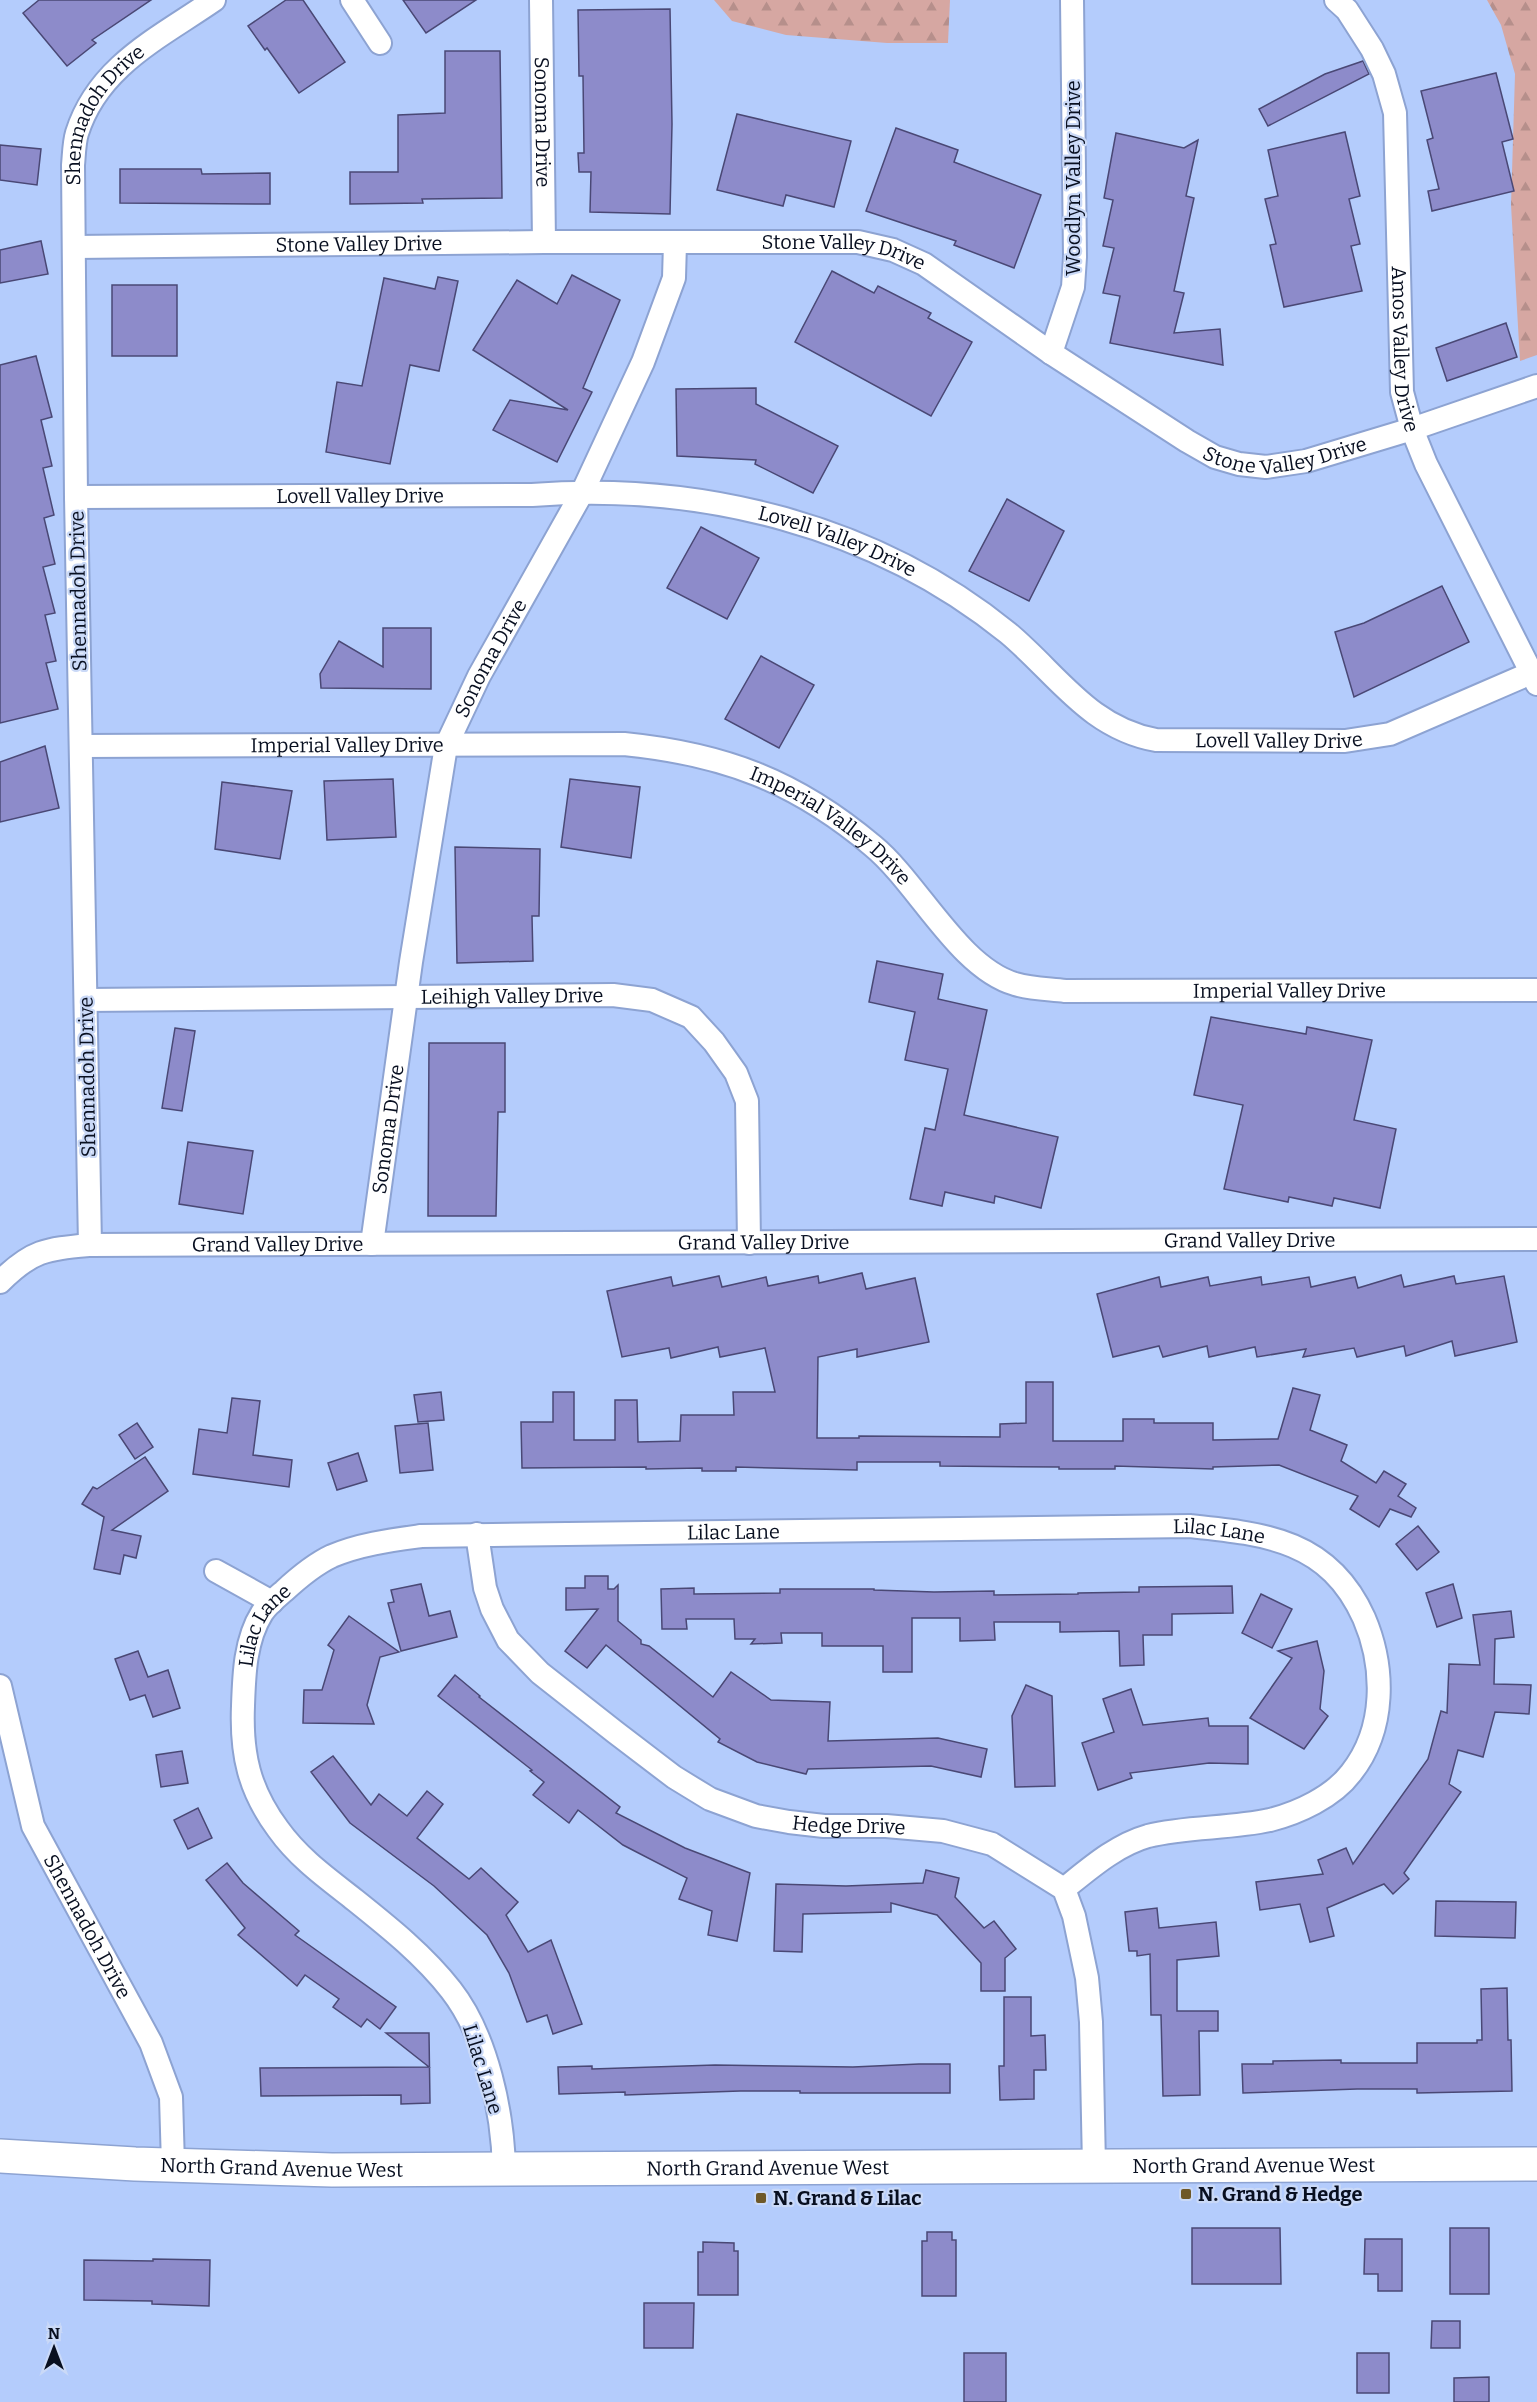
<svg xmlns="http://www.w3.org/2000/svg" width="1537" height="2402" font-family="Bitter,serif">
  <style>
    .forest { fill: url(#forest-firs) }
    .building { fill: #8d8bca; stroke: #4a4875; stroke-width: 1.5 }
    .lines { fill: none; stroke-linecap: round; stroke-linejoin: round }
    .street-casing { stroke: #8da3d2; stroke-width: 26 }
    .secondary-casing { stroke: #8da3d2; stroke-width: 36 }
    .street { stroke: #fff; stroke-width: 22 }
    .secondary { stroke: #fff; stroke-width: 33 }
    .poi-dot { fill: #6e5828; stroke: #cad9f7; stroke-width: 2 }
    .labels { text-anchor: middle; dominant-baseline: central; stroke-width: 4.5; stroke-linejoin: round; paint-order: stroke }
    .street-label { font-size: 20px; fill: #080f20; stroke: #cad9f7 }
    .poi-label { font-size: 20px; font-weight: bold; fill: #080f20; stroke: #cad9f7; text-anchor: start }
  </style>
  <defs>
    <pattern id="forest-firs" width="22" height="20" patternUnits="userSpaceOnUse" patternTransform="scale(1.5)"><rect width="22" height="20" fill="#d6a7a2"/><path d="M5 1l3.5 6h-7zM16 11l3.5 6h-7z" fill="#b68f8b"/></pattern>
  </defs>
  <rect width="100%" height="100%" fill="#b4ccfc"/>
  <g class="forest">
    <polygon points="714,0 950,0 948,43 887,43 786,35 732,21"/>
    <polygon points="1487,0 1537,0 1537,355 1520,361 1511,205 1515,74 1501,25"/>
  </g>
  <g class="building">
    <polygon points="39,0 151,0 92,40 96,43 67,66 23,13"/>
    <polygon points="286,0 303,0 345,62 299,93 267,48 265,50 248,26"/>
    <polygon points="403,0 476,0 426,33"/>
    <polygon points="670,9 672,124 670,214 590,212 591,172 579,172 578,153 584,153 583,76 579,76 578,10"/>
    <polygon points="445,51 500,51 502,198 422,199 423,203 350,204 350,172 398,172 398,115 445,113"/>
    <polygon points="1363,61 1369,74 1268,126 1259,109 1325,74"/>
    <polygon points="1496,73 1513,139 1502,142 1514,191 1432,211 1428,191 1439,189 1427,140 1433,138 1421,91"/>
    <polygon points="737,114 851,141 834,207 786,195 783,206 717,190"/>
    <polygon points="896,128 958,150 954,162 1041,195 1014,268 954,245 956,241 866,211"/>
    <polygon points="1345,132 1360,196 1349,199 1360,244 1351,246 1362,291 1284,307 1270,245 1276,244 1265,199 1278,196 1268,150"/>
    <polygon points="1116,133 1184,148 1198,140 1186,196 1194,198 1174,291 1184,293 1174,333 1220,329 1223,365 1110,343 1120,296 1103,293 1114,248 1103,246 1113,200 1104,198"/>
    <polygon points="0,145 41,149 37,185 0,180"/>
    <polygon points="120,169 201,169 202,174 270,173 270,204 120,203"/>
    <polygon points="41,241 48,274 0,283 0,250"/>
    <polygon points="832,271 874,293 878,286 931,313 928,318 972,342 931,416 795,342"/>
    <polygon points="572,275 620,300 583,388 592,392 557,462 493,430 510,400 568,410 473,350 517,280 557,304"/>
    <polygon points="438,277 458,281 439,371 410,365 390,464 326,452 337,382 362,386 384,278 435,289"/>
    <rect x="112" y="285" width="65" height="71"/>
    <polygon points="1506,323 1517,357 1447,381 1436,348"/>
    <polygon points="36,356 52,417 41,420 52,466 43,468 54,515 44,518 55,564 43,567 55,613 45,615 56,661 46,663 58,709 0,723 0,365"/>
    <polygon points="756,388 756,404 838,446 813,493 755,464 756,460 677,456 676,389"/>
    <polygon points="1007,499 1064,531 1029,601 969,571"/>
    <polygon points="701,527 759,558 727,619 667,588"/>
    <polygon points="1442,586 1469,642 1354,697 1335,632 1364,623"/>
    <polygon points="383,628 431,628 431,689 321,688 320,674 339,641 383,667"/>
    <polygon points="761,656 814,685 779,748 725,719"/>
    <polygon points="45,746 59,808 0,822 0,762"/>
    <polygon points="393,779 396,837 327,840 324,781"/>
    <polygon points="570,779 640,787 631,858 561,847"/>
    <polygon points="222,782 292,791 280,859 215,849"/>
    <polygon points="455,847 540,849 539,916 532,916 533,961 457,963"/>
    <polygon points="877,961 943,974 938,999 987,1010 964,1115 1058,1137 1041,1208 995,1196 994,1203 945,1192 942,1206 910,1199 925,1128 935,1130 948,1069 905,1060 915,1012 869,1002"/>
    <polygon points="1211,1017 1306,1034 1307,1027 1372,1040 1354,1120 1396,1129 1380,1208 1334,1198 1332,1206 1289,1197 1288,1202 1224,1189 1243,1105 1194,1095"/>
    <polygon points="175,1028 195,1031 182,1111 162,1108"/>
    <polygon points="429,1043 505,1043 505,1112 498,1112 496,1216 428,1216"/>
    <polygon points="188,1142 253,1151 243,1214 179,1204"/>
    <polygon points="862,1273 866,1289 915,1278 929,1342 857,1357 857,1349 818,1357 817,1438 859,1438 859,1436 1000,1437 1000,1424 1026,1423 1026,1382 1053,1382 1053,1441 1123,1441 1123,1419 1154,1419 1154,1423 1213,1423 1213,1440 1278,1439 1293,1388 1320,1395 1310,1430 1347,1445 1341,1461 1376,1483 1384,1471 1406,1484 1398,1496 1416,1508 1411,1517 1390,1509 1379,1527 1350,1509 1358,1496 1279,1465 1213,1467 1213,1469 1115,1466 1115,1469 1059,1469 1059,1467 940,1466 940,1462 857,1462 857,1470 736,1467 736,1471 702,1471 702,1468 646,1469 646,1467 522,1468 521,1422 553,1422 553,1392 574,1392 574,1440 615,1440 615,1400 637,1400 638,1442 680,1441 681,1415 734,1415 733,1392 775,1392 765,1348 720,1357 718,1347 671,1358 669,1348 622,1357 607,1291 671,1277 673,1286 719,1276 722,1287 766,1277 768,1286 818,1276 819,1283"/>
    <polygon points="1401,1275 1404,1287 1454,1276 1456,1284 1504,1276 1517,1342 1455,1356 1452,1341 1406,1356 1404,1346 1357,1357 1354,1348 1303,1357 1306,1349 1257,1357 1255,1347 1209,1357 1207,1346 1163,1357 1159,1346 1113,1357 1097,1294 1159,1277 1161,1287 1208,1277 1210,1286 1261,1277 1262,1285 1309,1277 1311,1287 1355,1277 1358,1288"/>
    <polygon points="441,1392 444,1420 418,1422 414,1395"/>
    <polygon points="232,1398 260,1401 253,1455 292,1460 289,1487 193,1474 199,1429 227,1433"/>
    <polygon points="137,1423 153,1447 135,1459 119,1435"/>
    <polygon points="428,1423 433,1470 400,1473 395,1426"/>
    <polygon points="358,1453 367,1481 337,1490 328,1463"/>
    <polygon points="145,1457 168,1491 112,1530 141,1536 136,1558 124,1555 120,1574 94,1569 104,1517 82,1504 93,1487 97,1489"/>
    <polygon points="1418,1526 1439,1552 1417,1570 1396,1544"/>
    <polygon points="585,1576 608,1576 608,1589 614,1589 618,1585 618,1621 641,1640 641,1644 649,1646 713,1697 731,1672 771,1700 830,1702 828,1741 938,1738 987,1749 981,1777 931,1766 808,1769 806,1774 757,1762 718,1742 720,1739 606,1645 587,1668 565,1651 598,1609 566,1610 566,1588 585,1588"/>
    <polygon points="421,1584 429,1616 450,1611 457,1637 401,1651 388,1603 394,1602 391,1590"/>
    <polygon points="1453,1584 1462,1618 1437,1627 1426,1593"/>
    <polygon points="1232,1586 1233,1613 1172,1614 1172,1635 1143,1635 1144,1665 1120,1666 1119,1631 1060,1632 1060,1622 994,1622 995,1640 960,1641 960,1618 912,1618 912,1672 883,1672 883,1646 822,1646 822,1633 781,1633 782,1643 751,1644 755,1639 735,1639 734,1619 686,1619 687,1629 662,1629 661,1589 694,1588 694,1594 780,1593 780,1589 874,1589 874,1590 934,1592 994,1591 994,1595 1078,1594 1078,1593 1139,1592 1139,1587"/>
    <polygon points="1261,1594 1292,1609 1272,1648 1242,1633"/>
    <polygon points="1511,1611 1514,1637 1495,1639 1494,1684 1531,1685 1529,1714 1495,1712 1483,1757 1458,1750 1449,1784 1461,1792 1404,1873 1409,1879 1393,1894 1384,1884 1327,1908 1334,1936 1310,1942 1300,1904 1260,1910 1256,1882 1323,1874 1318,1860 1346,1848 1353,1864 1428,1759 1441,1711 1447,1713 1449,1664 1480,1665 1473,1615"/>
    <polygon points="349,1616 399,1652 380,1657 367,1705 374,1724 303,1723 304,1690 322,1690 334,1650 328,1645"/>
    <polygon points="1317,1641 1324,1671 1320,1709 1328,1716 1304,1749 1250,1718 1292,1658 1278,1651"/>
    <polygon points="138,1651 148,1677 168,1670 180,1708 153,1717 145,1695 130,1700 115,1659"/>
    <polygon points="455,1675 480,1696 479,1697 620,1807 616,1813 685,1848 750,1873 737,1941 708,1935 712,1911 679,1899 687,1878 623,1845 578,1810 569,1823 533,1795 544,1782 530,1771 532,1770 438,1696"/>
    <polygon points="1026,1685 1052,1696 1055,1786 1015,1787 1012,1716"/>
    <polygon points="1131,1689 1143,1725 1208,1718 1209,1726 1248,1726 1248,1764 1209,1763 1130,1773 1132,1778 1098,1790 1082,1743 1114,1732 1103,1699"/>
    <polygon points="182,1751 188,1783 161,1787 156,1755"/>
    <polygon points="333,1756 371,1805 379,1794 407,1816 427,1791 443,1804 417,1838 469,1879 481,1868 518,1902 506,1915 528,1952 551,1940 582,2024 553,2034 547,2015 527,2022 509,1973 487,1935 434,1886 350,1823 311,1772"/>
    <polygon points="198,1808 212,1838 188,1849 174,1820"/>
    <polygon points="227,1863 243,1883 299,1931 295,1935 396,2007 380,2029 367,2019 361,2027 333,2007 339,1999 305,1975 297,1986 238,1935 245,1928 206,1880"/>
    <polygon points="926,1870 959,1878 955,1897 984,1928 994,1921 1016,1949 1005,1958 1005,1991 981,1991 981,1963 937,1915 891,1903 891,1912 803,1914 802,1952 774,1951 776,1884 846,1886 923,1883"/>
    <polygon points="1436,1901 1516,1902 1515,1938 1435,1936"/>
    <polygon points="1157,1908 1159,1928 1216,1922 1219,1956 1177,1960 1177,2011 1218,2011 1218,2031 1199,2031 1200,2095 1163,2096 1161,2015 1151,2015 1150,1954 1137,1956 1137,1951 1129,1951 1125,1912"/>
    <polygon points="1507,1988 1508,2040 1511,2040 1512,2091 1417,2093 1417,2089 1357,2089 1243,2093 1242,2064 1273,2064 1273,2061 1341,2060 1341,2063 1417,2063 1417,2043 1477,2043 1477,2040 1482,2040 1481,1989"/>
    <polygon points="1004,1997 1031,1997 1031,2036 1045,2035 1046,2070 1034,2070 1034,2099 1000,2100 999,2066 1004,2066"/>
    <polygon points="386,2033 429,2033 430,2103 401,2104 401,2095 261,2096 260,2068 429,2067"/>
    <polygon points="919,2064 950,2064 950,2093 800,2093 800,2091 740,2091 625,2095 625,2092 559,2094 558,2067 592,2066 592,2069 715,2065 853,2067"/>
    <polygon points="1192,2228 1280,2228 1281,2284 1192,2284"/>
    <rect x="1450" y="2228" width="39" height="66"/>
    <polygon points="927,2232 952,2232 952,2240 956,2240 956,2296 922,2296 922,2241 927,2241"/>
    <polygon points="1365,2239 1402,2239 1402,2291 1378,2291 1378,2274 1364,2274"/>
    <polygon points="703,2242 734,2243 734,2251 738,2251 738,2295 698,2295 698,2252 703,2252"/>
    <polygon points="153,2259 210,2260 209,2306 152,2304 152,2301 84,2300 84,2260 153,2261"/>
    <polygon points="644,2303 694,2303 693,2348 644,2348"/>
    <polygon points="1432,2321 1460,2321 1460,2348 1431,2348"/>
    <rect x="964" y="2353" width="42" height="49"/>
    <rect x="1357" y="2353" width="32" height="40"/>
    <polygon points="1489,2377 1489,2402 1454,2402 1454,2378"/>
  </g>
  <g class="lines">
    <defs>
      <g id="street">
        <polyline points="352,0 380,43"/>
        <path id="s1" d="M541 0 544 242"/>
        <path id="s2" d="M1336 0 1347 10 1372 49 1384 74 1395 113 1402 392 1412 429 1426 464 1537 684"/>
        <path id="s3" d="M75 247 544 242H858L893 250 924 264 1051 353 1187 441 1215 457 1239 464 1266 467 1306 461 1412 429 1537 386"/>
        <polyline points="1051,353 1073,287 1075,257 1072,0"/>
        <path id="s4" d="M76 497 532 495C701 482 875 525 1008 633 1057 674 1089 728 1156 740L1345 741 1390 734 1531 673"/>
        <path id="s5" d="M81 746 624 744C724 754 796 781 873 846 918 883 959 968 1015 984 1031 989 1049 989 1065 991L1537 990"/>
        <path id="s6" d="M86 1000 613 995 652 1000 691 1017 714 1042 736 1073 747 1101 749 1243"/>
        <path id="s7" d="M372 1244 411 962 446 746 479 676 583 491 643 362 674 278 675 243"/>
        <path id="s8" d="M90 1245 76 497 73 165C74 155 74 143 77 133 98 66 159 38 214 0"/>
        <path id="s9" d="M0 1282C32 1250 46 1249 90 1245L1537 1239"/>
        <path id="s10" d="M477 1534 485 1588 492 1609 508 1640 540 1673 615 1732 674 1777 710 1799 756 1816 789 1822 824 1826H886L943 1831 992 1844 1064 1889 1074 1916 1087 1978 1091 2022 1094 2166"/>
        <polyline points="216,1571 272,1602"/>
        <path id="s11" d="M0 1686 33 1826 151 2043 171 2097 173 2165"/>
        <path id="s12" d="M504 2170C503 2113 487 2036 451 1990 423 1954 386 1925 351 1897 324 1876 298 1857 278 1829 249 1790 241 1754 243 1706 244 1675 245 1640 262 1613 268 1604 277 1597 284 1591 298 1578 315 1564 332 1556 360 1544 392 1540 421 1536L1190 1526C1266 1534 1329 1540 1364 1618 1385 1667 1386 1729 1351 1773 1333 1797 1298 1813 1270 1820 1230 1829 1187 1826 1148 1836 1116 1845 1089 1869 1064 1889"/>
      </g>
      <g id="secondary">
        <path id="s13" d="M0 2156 135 2164 332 2170 1537 2164"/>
      </g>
    </defs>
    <use href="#street" class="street-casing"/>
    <use href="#secondary" class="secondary-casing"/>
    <use href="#street" class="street"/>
    <use href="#secondary" class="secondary"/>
  </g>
  <g class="poi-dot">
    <rect x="1180" y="2188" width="12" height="12" rx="3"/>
    <rect x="755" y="2192" width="12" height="12" rx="3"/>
  </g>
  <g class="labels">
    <g class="street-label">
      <text stroke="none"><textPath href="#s8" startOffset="1140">Shennadoh Drive</textPath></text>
      <text stroke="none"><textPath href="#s1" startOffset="122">Sonoma Drive</textPath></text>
      <text transform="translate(1073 178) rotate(-90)">Woodlyn Valley Drive</text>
      <text stroke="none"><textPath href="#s3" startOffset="284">Stone Valley Drive</textPath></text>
      <text stroke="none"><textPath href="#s3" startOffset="770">Stone Valley Drive</textPath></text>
      <text stroke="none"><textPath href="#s2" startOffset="366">Amos Valley Drive</textPath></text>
      <text stroke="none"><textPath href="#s3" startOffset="1274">Stone Valley Drive</textPath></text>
      <text stroke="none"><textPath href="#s4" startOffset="284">Lovell Valley Drive</textPath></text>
      <text stroke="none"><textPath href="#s4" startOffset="768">Lovell Valley Drive</textPath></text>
      <text transform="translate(78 591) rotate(-91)">Shennadoh Drive</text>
      <text stroke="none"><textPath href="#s7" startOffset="602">Sonoma Drive</textPath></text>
      <text stroke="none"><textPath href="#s4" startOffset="1272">Lovell Valley Drive</textPath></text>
      <text stroke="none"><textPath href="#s5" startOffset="266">Imperial Valley Drive</textPath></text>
      <text stroke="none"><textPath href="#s5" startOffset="770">Imperial Valley Drive</textPath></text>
      <text stroke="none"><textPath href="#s5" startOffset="1292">Imperial Valley Drive</textPath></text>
      <text stroke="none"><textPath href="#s6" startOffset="426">Leihigh Valley Drive</textPath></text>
      <text transform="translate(87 1077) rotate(-91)">Shennadoh Drive</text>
      <text stroke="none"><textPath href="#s7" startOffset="116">Sonoma Drive</textPath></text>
      <text stroke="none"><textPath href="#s9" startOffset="1260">Grand Valley Drive</textPath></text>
      <text stroke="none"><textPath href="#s9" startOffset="774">Grand Valley Drive</textPath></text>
      <text stroke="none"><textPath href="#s9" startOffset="288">Grand Valley Drive</textPath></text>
      <text stroke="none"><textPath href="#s12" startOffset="1149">Lilac Lane</textPath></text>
      <text stroke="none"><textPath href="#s12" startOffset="1635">Lilac Lane</textPath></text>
      <text stroke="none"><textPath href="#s12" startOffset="644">Lilac Lane</textPath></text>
      <text stroke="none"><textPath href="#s10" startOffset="512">Hedge Drive</textPath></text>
      <text stroke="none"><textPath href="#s11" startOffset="258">Shennadoh Drive</textPath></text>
      <text transform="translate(483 2069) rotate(73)">Lilac Lane</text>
      <text stroke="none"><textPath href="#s13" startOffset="1254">North Grand Avenue West</textPath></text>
      <text stroke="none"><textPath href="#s13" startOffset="282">North Grand Avenue West</textPath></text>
      <text stroke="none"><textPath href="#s13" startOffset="768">North Grand Avenue West</textPath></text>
    </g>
    <g class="poi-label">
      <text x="1198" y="2194">N. Grand &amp; Hedge</text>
      <text x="773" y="2198">N. Grand &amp; Lilac</text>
    </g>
  </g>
  <g transform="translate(54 2348)" stroke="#cad9f7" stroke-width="4.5" paint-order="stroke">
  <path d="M0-4.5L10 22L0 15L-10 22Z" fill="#080f20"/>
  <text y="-9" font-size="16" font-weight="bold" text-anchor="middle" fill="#080f20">N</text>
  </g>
</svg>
